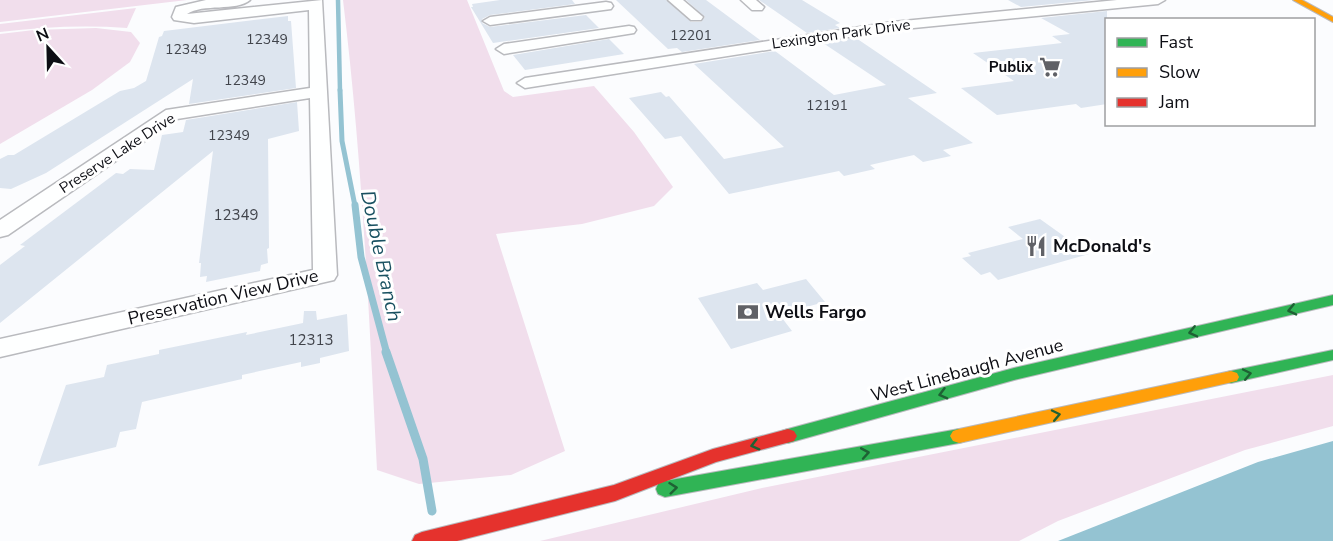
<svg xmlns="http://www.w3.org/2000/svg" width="1333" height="541" font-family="'Nunito Sans',sans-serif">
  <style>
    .green { fill: #f1deec }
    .water { fill: #94c3d2 }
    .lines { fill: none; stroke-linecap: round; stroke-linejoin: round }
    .stream-far3 { stroke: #94c3d2; stroke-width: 4.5 }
    .stream-far2 { stroke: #94c3d2; stroke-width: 5 }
    .stream-far1 { stroke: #94c3d2; stroke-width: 7 }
    .stream { stroke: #94c3d2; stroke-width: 9 }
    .building { fill: #dde5ef }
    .street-casing { stroke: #b9babe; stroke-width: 3 }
    .fast-casing { stroke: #b9babe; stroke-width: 2 }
    .slow-casing { stroke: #b9babe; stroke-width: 2 }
    .jam-casing { stroke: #b9babe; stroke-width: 2 }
    .street { fill: #feffff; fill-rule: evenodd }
    .fast { fill: #30b455; fill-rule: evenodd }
    .slow { fill: #ff9f0a; fill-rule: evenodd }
    .jam { fill: #e5322d; fill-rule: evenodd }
    .oneway { stroke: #1e6134 }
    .labels { text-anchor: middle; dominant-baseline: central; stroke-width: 6; stroke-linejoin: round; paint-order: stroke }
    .far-number-label { font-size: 14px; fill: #41444b }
    .far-street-label { font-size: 15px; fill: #0d0e14; stroke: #fff }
    .far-poi-label { font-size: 15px; font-weight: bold; fill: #0d0e14; stroke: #fff; text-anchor: end }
    .number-label { font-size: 15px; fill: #41444b }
    .poi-label { font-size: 18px; font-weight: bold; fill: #0d0e14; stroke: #fff; text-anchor: start }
    .street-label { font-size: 18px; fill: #0d0e14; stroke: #fff }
    .water-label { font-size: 20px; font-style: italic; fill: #195161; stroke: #fff }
  </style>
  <rect width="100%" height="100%" fill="#fbfcfe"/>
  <g class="green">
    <polygon points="0,0 187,0 0,22"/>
    <path d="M343 0H467L504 91 513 97 594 86 634 132 673 187 654 206 582 224 496 234 565 451 511 475 419 484 377 470C369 313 362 156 343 0Z"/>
    <path d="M136 8 127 28C84 25 42 27 0 32V24Z"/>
    <polygon points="96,28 131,32 140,43 130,62 92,90 0,144 0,34 34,30"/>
    <polygon points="1333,375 1333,426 1245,450 1058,521 1019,541 540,541 762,488"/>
  </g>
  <polygon class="water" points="1333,441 1333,541 1058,541 1258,462"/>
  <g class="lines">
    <polyline class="stream-far3" points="338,0 340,91"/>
    <polyline class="stream-far2" points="340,90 342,141 355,206"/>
    <polyline class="stream-far1" points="355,205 361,257 387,354"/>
    <polyline class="stream" points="386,352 423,459 432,511"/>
  </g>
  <g class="building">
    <polygon points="500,0 572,0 575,4 490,15 482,19 482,23 490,27 586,15 599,28 493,43 471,7 473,7 472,4"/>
    <polygon points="616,0 666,0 691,22 701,22 705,17 686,0 706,0 760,40 682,52 677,48 668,49"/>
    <polygon points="759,0 802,0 840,23 835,25 840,28 807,33"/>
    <polygon points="1008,0 1094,0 1021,7"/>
    <polygon points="1107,11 1107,104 1081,108 1076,104 997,115 961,88 1014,81 973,53 1062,43 1052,36 1070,34 1041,18"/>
    <polygon points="288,16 288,21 291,21 296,88 189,104 193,79 46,173 11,189 0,188 0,159 8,155 14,155 120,91 134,88 146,81 159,37 162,36 164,31"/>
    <polygon points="856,38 937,93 908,98 973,143 943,150 951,156 923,162 914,155 870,165 875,169 844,176 839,171 729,194 681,136 665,139 629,98 661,92 666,97 669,96 724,159 784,147 694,64 775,51 834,95 886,85 823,43"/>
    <polygon points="609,39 624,54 525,70 513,55"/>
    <polygon points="297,102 299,131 268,139 269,248 267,249 268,263 261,265 260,271 206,282 207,276 200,277 201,263 199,263 213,151 0,323 0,265 25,246 20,245 116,173 123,174 130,169 154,170 162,135 183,132 186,120"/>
    <polygon points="1040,219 1089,254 998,280 990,272 981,275 962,258 971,256 968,253 1023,239 1008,227"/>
    <polygon points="806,279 825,302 779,314 792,331 731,349 698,298 757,283 763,290"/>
    <polygon points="304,311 316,311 317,320 347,314 349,351 320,358 320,363 301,367 301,362 242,375 242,379 142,402 136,429 120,432 116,447 38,466 66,385 104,377 107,365 159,354 159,350 247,332 246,335 303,323"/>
  </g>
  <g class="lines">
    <defs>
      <g id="street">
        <path d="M250 0C236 12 203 3 187 14L322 0 337 275 334 280 0 357V339L313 270 310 98 177 119 8 235 0 237V220L166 110 310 88 309 10 194 23 174 20 172 17 176 7 206 0Z"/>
        <polygon points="668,0 683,0 703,17 701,20 691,20"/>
        <polygon points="741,0 756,0 764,7 762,10 752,10"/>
        <polygon points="1117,0 1165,0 1158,4 893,30 525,88 517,83 525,78 893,22"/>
        <polygon points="606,2 611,3 613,6 611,9 490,25 483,21 490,17"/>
        <polygon points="629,26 634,27 636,30 634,33 504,54 496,49 504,44"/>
      </g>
      <g id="fast">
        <polygon points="1333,295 1333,305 1014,380 788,443 782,441 779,436 782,431 788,429 1014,368"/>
        <polygon points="1333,350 1333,360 1231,383 1225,381 1223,377 1225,373 1231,371"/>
        <polygon points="959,429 965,431 968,436 965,441 959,443 665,497 658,494 656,489 658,484 665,481"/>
      </g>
      <g id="slow">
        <polygon points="1293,0 1302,0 1333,17 1333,22"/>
        <polygon points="1231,371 1237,373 1239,377 1237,381 959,443 953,441 950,436 953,431 959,429"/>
      </g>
      <polygon id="jam" points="788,429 794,431 797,436 794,441 716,462 615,501 457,541 412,541 415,535 422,532 614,485 713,449"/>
    </defs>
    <use href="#street" class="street-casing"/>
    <use href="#fast" class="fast-casing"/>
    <use href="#slow" class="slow-casing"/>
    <use href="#jam" class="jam-casing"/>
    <use href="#street" class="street"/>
    <use href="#fast" class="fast"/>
    <use href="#slow" class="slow"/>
    <use href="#jam" class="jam"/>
  </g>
  <defs><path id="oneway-chevron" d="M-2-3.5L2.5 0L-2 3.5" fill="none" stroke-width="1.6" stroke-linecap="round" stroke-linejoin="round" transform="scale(1.5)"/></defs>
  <g class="oneway">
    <use href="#oneway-chevron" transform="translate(1292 310) rotate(167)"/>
    <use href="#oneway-chevron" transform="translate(1193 332) rotate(167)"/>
    <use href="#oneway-chevron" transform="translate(1247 374) rotate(-12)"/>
    <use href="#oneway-chevron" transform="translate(943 394) rotate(165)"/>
    <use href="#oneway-chevron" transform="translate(1056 415) rotate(-12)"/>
    <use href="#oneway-chevron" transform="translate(755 445) rotate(165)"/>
    <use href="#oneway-chevron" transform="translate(865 453) rotate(-10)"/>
    <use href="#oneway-chevron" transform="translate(673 488) rotate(-6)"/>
  </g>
  <defs>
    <symbol id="supermarket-bare" viewBox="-9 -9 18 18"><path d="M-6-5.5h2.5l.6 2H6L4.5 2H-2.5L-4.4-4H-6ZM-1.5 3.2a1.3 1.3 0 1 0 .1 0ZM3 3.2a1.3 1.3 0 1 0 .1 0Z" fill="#606166" stroke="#fff" stroke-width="2.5" paint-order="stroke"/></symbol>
    <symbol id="restaurant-bare" viewBox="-9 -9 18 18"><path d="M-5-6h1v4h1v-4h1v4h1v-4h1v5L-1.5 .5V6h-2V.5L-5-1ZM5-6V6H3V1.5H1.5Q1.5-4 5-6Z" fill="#606166" stroke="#fff" stroke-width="2.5" paint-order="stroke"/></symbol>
    <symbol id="bank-bare" viewBox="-9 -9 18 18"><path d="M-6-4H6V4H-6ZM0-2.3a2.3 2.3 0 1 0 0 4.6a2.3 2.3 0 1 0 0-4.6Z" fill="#606166" stroke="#fff" stroke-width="2.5" paint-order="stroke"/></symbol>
  </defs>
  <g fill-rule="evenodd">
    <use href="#supermarket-bare" x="1035" y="52" width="30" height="30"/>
    <use href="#restaurant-bare" x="1021" y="231" width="30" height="30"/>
    <use href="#bank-bare" x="733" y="297" width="30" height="30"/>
  </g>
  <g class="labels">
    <g class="far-number-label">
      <text x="691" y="35">12201</text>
      <text x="267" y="39">12349</text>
      <text x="186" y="49">12349</text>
      <text x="245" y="80">12349</text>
      <text x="827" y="105">12191</text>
      <text x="229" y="135">12349</text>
    </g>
    <g class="far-street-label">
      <text transform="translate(841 34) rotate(-8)">Lexington Park Drive</text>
      <text transform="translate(117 153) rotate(-33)">Preserve Lake Drive</text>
    </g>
    <g class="far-poi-label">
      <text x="1033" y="67">Publix</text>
    </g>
    <g class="number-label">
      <text x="236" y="215">12349</text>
      <text x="311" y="340">12313</text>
    </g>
    <g class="poi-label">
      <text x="1053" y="246">McDonald's</text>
      <text x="765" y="312">Wells Fargo</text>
    </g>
    <g class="street-label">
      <text transform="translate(223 297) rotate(-13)">Preservation View Drive</text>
      <text transform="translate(967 370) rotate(-15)">West Linebaugh Avenue</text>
    </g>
    <g class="water-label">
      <text transform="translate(381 256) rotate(78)">Double Branch</text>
    </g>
  </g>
  <rect x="1105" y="18" width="210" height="108" fill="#ffffff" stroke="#9e9fa1" stroke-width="1.5"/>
  <rect x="1117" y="38" width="30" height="9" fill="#30b455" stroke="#9e9fa1" stroke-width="1.5"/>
  <text x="1159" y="48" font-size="18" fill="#0d0e14">Fast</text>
  <rect x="1117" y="68" width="30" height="9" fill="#ff9f0a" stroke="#9e9fa1" stroke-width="1.5"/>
  <text x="1159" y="78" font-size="18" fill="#0d0e14">Slow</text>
  <rect x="1117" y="98" width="30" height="9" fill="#e5322d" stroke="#9e9fa1" stroke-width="1.5"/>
  <text x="1159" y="108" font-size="18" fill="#0d0e14">Jam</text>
  <g transform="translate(48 48) rotate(338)" stroke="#ffffff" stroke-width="4.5" paint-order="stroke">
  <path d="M0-4.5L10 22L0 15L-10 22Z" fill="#0d0e14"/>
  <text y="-9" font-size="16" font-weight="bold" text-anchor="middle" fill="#0d0e14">N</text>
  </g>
</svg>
